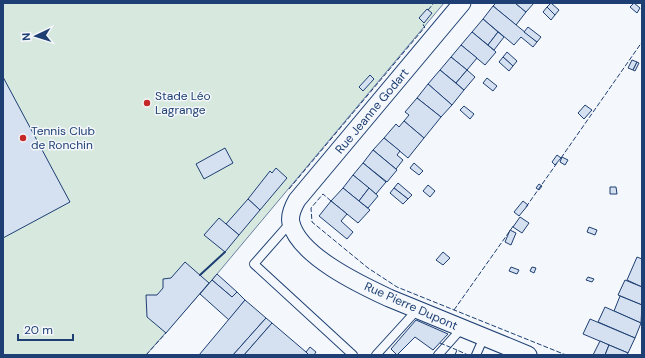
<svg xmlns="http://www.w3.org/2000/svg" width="645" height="358" font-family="'DM Sans',sans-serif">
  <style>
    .green { fill: #d7e8df; stroke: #687fa3 }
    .building { fill: #d5e0f0; stroke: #1d3f73 }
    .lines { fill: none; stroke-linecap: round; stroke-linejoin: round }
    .service-casing { stroke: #1d3f73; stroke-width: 10 }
    .minor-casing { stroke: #1d3f73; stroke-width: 19 }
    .service { stroke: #f4f7fb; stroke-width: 8 }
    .minor { stroke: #f4f7fb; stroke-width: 17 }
    .fence { stroke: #1d3f73; stroke-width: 1; stroke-dasharray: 5 2; stroke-linecap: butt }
    .wall { stroke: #1d3f73; stroke-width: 2 }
    .poi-dot { fill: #c62828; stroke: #f4f7fb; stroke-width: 1.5 }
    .labels { text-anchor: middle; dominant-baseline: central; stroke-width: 3; stroke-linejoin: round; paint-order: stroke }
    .poi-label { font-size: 12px; fill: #1d3f73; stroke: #f4f7fb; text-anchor: start }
    .street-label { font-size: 12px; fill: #1d3f73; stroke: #f4f7fb }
  </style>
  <rect width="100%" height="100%" fill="#f4f7fb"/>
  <polygon class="green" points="3,3 444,3 212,280 146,355 3,355"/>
  <g class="building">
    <polygon points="496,3 515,3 526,12 516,25 493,6"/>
    <polygon points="515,3 534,3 526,12"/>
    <polygon points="551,3 559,10 555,15 547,7"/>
    <polygon points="634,3 640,8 637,13 630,7"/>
    <polygon points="493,6 537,42 533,47 521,37 514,45 483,19"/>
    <polygon points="547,7 555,15 551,20 543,12"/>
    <polygon points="427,9 432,13 424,23 419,18"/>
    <polygon points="483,19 498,32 488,45 472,32"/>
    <polygon points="528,27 541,37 537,42 524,32"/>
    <polygon points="472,32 496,52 485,65 461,45"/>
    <polygon points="498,32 504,37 494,50 488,45"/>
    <polygon points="461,45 477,58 467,70 451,57"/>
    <polygon points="507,52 517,61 513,66 503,57"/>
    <polygon points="451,57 467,70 456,83 440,70"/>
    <polygon points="503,57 513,66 509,71 499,62"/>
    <polygon points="632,60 637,62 633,70 628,68"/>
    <polygon points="637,62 639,63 635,71 633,70"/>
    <polygon points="440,70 464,90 452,105 428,84"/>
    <polygon points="467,70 475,77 464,90 456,83"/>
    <polygon points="370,75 374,79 363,91 359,87"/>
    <polygon points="3,77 70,202 3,238"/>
    <polygon points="487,78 497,86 493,91 483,83"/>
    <polygon points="428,84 452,105 441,117 417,98"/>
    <polygon points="417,98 441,117 424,138 404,121 409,115 405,112"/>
    <polygon points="585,105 592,110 584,119 578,113"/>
    <polygon points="464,106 474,114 470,119 460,110"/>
    <polygon points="404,121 424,138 408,158 384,138 396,124 399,127"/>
    <polygon points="384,138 400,151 397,155 403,160 396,169 373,150"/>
    <polygon points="225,148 233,163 204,179 196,164"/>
    <polygon points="373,150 397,170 387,182 363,163"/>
    <polygon points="557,155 561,158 555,165 552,162"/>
    <polygon points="562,157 568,160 565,165 560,162"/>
    <polygon points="363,163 386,182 376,194 353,175"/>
    <polygon points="414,163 423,171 419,175 410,168"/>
    <polygon points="276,168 287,178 260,210 248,199 270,171 272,173"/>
    <polygon points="353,175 369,188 359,201 343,188"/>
    <polygon points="398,183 412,195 408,199 394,188"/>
    <polygon points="539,184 542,186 539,190 536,188"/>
    <polygon points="428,185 435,191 430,197 423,191"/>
    <polygon points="610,187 616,187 617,194 610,194"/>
    <polygon points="343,188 370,210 358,223 331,201"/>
    <polygon points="369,188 378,196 368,208 359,201"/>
    <polygon points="394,188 408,199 403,204 390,193"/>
    <polygon points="248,199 260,210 239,235 226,224"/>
    <polygon points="331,201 347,214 341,221 353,232 347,239 319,216"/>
    <polygon points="523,201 528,205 519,216 514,212"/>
    <polygon points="520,217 529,223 522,233 513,227"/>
    <polygon points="219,218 239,235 225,252 204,235"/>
    <polygon points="589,227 597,230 595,235 587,232"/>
    <polygon points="510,230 516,233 511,245 505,242"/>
    <polygon points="443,252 450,258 443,265 436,260"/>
    <polygon points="637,257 642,259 642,287 627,280"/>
    <polygon points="185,262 209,283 166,333 147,317 146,295 157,295 163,288 163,279 171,278"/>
    <polygon points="511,267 519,270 517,274 509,271"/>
    <polygon points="532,267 536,268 534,273 530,271"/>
    <polygon points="217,274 237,292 232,297 212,280"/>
    <polygon points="588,277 594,279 592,282 586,280"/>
    <polygon points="212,280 232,297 237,292 245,300 229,320 200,294"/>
    <polygon points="625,280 642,287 642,305 618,295"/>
    <polygon points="620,296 642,305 641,323 614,311"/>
    <polygon points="245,300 266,318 233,355 199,355"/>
    <polygon points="605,307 641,323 635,338 598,322"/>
    <polygon points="266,318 272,323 244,355 233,355"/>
    <polygon points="590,319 635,338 628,353 583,334"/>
    <polygon points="416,320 448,334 433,350 415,337 397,355 391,349"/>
    <polygon points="272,323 306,352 309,355 244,355"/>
    <polygon points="600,341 609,345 605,355 593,355"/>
    <polygon points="609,345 628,353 627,355 605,355"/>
    <polygon points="310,347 316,352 314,355 309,355 306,352"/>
  </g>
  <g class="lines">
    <defs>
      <g id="service">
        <polyline points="291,222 254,264 353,355"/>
        <polyline points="376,355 417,310"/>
        <polyline points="438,355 462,328"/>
        <polyline points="476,355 484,337"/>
      </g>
      <path id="minor" d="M462 3 297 200C293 207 289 215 291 223 299 256 361 285 389 298L528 355"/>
    </defs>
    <use href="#service" class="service-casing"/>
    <use href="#minor" class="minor-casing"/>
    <use href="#service" class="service"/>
    <use href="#minor" class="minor"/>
    <g class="fence">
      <polyline points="428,10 434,3"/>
      <polyline points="561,158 642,42"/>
      <polyline points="289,189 425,27 423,25 424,23"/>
      <polyline points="331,201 323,194 311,208 312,222 368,268 397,287 566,355"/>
      <polyline points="526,207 557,163"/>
      <polyline points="454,310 514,225"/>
      <polyline points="440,343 457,350"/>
      <polyline points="146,355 166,333"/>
      <polyline points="455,355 457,350 468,355"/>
    </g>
    <polyline class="wall" points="200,275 225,252"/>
  </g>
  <g class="poi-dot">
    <circle cx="147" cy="103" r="4"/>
    <circle cx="23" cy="138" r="4"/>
  </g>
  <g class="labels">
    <g class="poi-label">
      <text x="155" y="96">Stade Léo<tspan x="155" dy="14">Lagrange</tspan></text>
      <text x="31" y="131">Tennis Club<tspan x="31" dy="14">de Ronchin</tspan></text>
    </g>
    <g class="street-label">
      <text transform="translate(372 111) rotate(-50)">Rue Jeanne Godart</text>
      <text transform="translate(411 306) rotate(24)">Rue Pierre Dupont</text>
    </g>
  </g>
  <rect width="645" height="358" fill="none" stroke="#1d3f73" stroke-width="8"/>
  <g transform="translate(36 36) rotate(266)" stroke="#f4f7fb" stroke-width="3" paint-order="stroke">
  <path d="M0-3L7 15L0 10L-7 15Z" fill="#1d3f73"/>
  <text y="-6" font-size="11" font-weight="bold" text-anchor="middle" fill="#1d3f73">N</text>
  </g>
  <path d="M18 334v6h55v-6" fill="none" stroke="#1d3f73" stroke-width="2"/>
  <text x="24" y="334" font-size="12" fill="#1d3f73" stroke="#f4f7fb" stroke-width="3" paint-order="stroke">20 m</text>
</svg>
